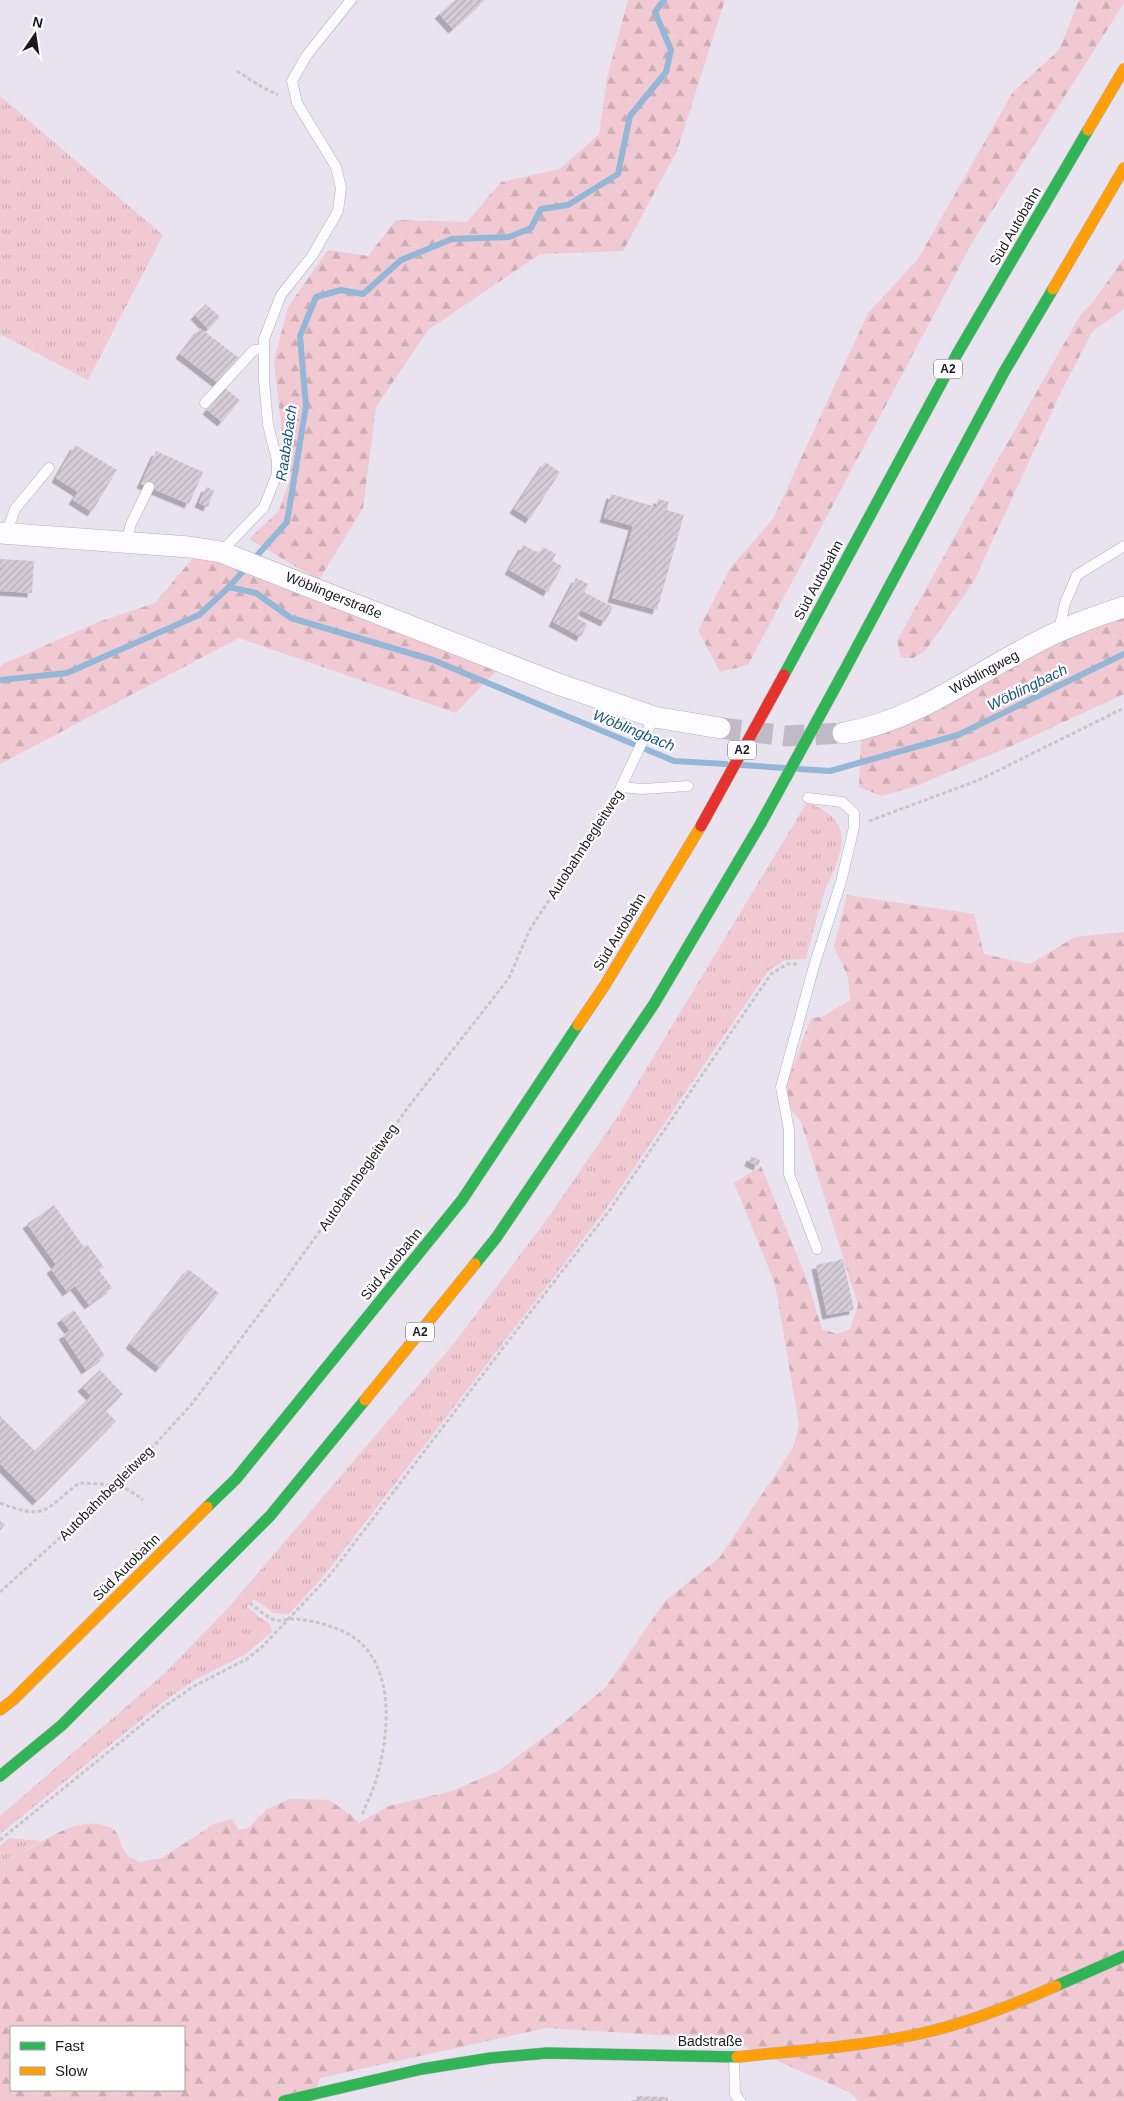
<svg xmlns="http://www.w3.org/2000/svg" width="1124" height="2101" font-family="Helvetica,sans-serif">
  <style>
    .grass { fill: url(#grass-tufts) }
    .forest { fill: url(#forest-firs); fill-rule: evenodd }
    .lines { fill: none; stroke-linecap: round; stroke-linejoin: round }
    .stream { stroke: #94b7d7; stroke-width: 6 }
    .building { fill: url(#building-hatch); filter: url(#shadow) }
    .street-tunnel { stroke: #c0bac6; stroke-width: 21; stroke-dasharray: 21 11; stroke-linecap: butt }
    .lane-casing { stroke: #b4afb9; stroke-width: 11 }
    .street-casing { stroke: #b4afb9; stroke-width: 22 }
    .fast-casing { stroke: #b4afb9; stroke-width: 12 }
    .slow-casing { stroke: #b4afb9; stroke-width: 12 }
    .path { stroke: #c8c6ca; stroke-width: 3; stroke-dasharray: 4 2.5; stroke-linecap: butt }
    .lane { stroke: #fcfbfd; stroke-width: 10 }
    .street { stroke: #fcfbfd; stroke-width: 21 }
    .fast { stroke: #30b455; stroke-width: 11 }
    .slow { stroke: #ff9f0a; stroke-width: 11 }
    .fast-bridge-casing { stroke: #b4afb9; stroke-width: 12; stroke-linecap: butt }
    .jam-bridge-casing { stroke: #b4afb9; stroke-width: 12; stroke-linecap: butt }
    .fast-bridge { stroke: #30b455; stroke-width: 11 }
    .jam-bridge { stroke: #e5322d; stroke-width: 11 }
    .labels { text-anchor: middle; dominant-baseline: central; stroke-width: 4.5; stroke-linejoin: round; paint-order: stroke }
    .shield { fill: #fff; stroke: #605d63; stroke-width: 1 }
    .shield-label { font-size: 12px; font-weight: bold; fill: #1c1820 }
    .street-label { font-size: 14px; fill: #1c1820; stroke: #fff }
    .water-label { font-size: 15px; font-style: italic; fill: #1b557e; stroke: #fff }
  </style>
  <defs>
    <pattern id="grass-tufts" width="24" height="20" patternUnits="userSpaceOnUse" patternTransform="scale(1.25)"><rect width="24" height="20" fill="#f0c9d2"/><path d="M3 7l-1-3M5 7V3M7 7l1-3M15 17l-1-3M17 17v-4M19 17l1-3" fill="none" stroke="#cdacb4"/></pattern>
    <pattern id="forest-firs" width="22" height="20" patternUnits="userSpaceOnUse" patternTransform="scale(1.25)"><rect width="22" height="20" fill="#f0c9d2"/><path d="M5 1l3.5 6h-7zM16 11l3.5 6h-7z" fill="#cdacb4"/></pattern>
    <pattern id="building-hatch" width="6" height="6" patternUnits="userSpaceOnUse" patternTransform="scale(1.25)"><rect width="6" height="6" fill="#d4cdd5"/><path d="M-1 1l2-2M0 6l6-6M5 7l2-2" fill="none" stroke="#b5afb7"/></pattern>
    <filter id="shadow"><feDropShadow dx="-4.5" dy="4.5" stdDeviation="0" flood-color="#0004"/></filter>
  </defs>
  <rect width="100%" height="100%" fill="#e9e3ef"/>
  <g class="grass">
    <polygon points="0,96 163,235 88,380 0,334"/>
    <path d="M807 802C820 808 833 813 839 827 849 847 829 877 823 896 817 917 811 938 806 959L785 960 768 971 606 1209 327 1572 289 1614 274 1613 254 1599 247 1607 270 1625 272 1632 244 1655 193 1681 162 1703 0 1834V1816L165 1673 228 1608 456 1341 552 1212 619 1114Z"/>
    <polygon points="9,1838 41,1841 18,1855 0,1861 0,1846"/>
  </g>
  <g class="forest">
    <polygon points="628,0 725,0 677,151 623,251 540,254 428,330 376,407 363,508 319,580 249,539 279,511 291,476 282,434 274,361 288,307 328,250 368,256 396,220 467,222 501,182 560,169 599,134 607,78"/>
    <polygon points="1079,0 1124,0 1124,3 973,241 748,665 720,672 698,630 731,567 773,519 868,313 918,259 1013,92 1059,50"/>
    <polygon points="1124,258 1124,309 1092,332 1060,394 974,581 925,651 913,658 901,658 897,641 976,498 1081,314 1093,302"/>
    <polygon points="193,558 224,561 497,670 456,713 239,638 0,764 0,667 3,664 101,621 155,603"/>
    <polygon points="1124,616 1124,694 1025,740 916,786 882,796 859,787 861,739 1062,639"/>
    <path d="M847 895 974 914 984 954 1030 964 1075 937 1124 932V2101H859L849 2092 727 2039 546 2028 320 2078 314 2101H0V1861C6 1859 13 1858 18 1855 46 1841 78 1813 111 1828 120 1832 119 1843 124 1850 127 1856 134 1859 139 1862L162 1858 214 1824 233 1819 238 1830 248 1828 267 1809 290 1799 329 1800 350 1814 359 1823 389 1806 452 1791 498 1771 564 1722 606 1687 665 1601 720 1557 793 1448 799 1425 775 1284 734 1183 761 1166 808 1283 822 1329 837 1334 850 1329 858 1305 801 1122 787 1104V1082L811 1018 822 1017 850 1000 848 977 834 947ZM11 2027H184V2090H11Z"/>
  </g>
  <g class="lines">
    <g class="stream">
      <polyline points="229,587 256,593 291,618 433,660 674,761 726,764"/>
      <polyline points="0,680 67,673 199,615 229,587 287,522 306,406 300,336 316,297 341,290 363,294 401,260 452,239 509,237 531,228 541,209 568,205 618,174 630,116 666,72 671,50 655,12 664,0"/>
      <polyline points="741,765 784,768"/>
      <polyline points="799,769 830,771 958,735 1124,654"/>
    </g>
  </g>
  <g class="building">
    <polygon points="455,0 485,0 453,29 439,14"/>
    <polygon points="206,304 220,317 208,329 195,315"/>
    <polygon points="200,328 239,358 219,384 180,354"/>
    <polygon points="225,388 240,400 222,422 207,410"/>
    <polygon points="75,445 117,470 92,512 73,500 78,492 56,478"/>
    <polygon points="156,451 203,472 189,504 141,484"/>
    <polygon points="545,462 560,472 530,519 514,509"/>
    <polygon points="206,487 214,490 208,507 199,503"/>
    <polygon points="611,494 656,507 658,499 669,502 667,510 684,515 657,610 612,598 633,526 604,518"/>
    <polygon points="523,545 539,553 543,547 556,554 552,561 562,566 548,592 509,570"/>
    <polygon points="0,559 34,561 32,593 0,591"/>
    <polygon points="576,578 588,584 584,592 613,607 605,622 581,610 577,618 587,624 581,637 553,622"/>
    <polygon points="751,1156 760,1160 758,1166 749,1162"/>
    <polygon points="54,1205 84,1247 87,1244 104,1267 99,1270 112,1288 89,1305 75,1286 67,1292 51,1269 56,1265 27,1224"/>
    <polygon points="843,1259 854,1310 827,1315 816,1265"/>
    <polygon points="188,1269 219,1293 160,1368 130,1344"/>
    <polygon points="74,1310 105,1356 86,1370 63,1335 70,1331 61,1319"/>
    <polygon points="100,1370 123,1394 106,1411 116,1421 37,1501 0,1464 0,1416 35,1451 91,1396 82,1387"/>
    <polygon points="0,1521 5,1524 0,1531"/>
    <polygon points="636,2096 668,2097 668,2101 636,2101"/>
  </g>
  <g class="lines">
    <polyline class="street-tunnel" points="720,728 787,736 843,733"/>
    <defs>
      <g id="lane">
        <polyline points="205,403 254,350 264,349"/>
        <polyline points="6,534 15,509 49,468"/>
        <polyline points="126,542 131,524 149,487"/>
        <polyline points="221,552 264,507 277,474 277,460 268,425 264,380 264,339 281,295 312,256 338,211 341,188 336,167 297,103 292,81 307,55 351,0"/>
        <polyline points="1059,630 1065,603 1077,575 1124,546"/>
        <polyline points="654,717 621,787 642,789 688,786"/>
        <polyline points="808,798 842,802 854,813 854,827 841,882 814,966 781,1087 789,1130 789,1174 817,1249"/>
        <polyline points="734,2058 735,2094 740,2101"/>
      </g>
      <g id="street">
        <polyline points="0,533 189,547 221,552 558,684 654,717 720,728"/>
        <path d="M843 733C924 720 987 663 1060 631 1080 622 1102 614 1124 607"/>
      </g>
      <g id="fast">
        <polyline points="784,675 957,354 1088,130"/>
        <polyline points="842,675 1004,372 1053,289"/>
        <polyline points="475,1264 496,1238 654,1004 761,823"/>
        <polyline points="207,1507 236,1479 462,1200 578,1025"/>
        <polyline points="0,1776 62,1725 270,1516 365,1400"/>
        <polyline points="1056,1986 1124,1956"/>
        <polyline points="284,2101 422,2069 491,2058 547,2053 737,2057"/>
      </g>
      <g id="slow">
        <polyline points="1088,130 1124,69"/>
        <polyline points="1053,289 1124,168"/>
        <polyline points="578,1025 605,985 701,826"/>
        <polyline points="365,1400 475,1264"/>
        <polyline points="0,1710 13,1700 207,1507"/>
        <path d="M737 2057C799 2050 862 2047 923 2033 968 2023 1013 2005 1056 1986"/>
      </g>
    </defs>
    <use href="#lane" class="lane-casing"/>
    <use href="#street" class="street-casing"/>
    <use href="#fast" class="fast-casing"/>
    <use href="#slow" class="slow-casing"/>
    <g class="path">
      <polyline points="237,71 262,87 278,95"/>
      <polyline points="869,821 979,780 1124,708"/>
      <path d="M0 1503C47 1521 44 1510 79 1483 107 1485 120 1481 143 1500"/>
      <polyline points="0,1592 117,1486 191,1405 279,1288 409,1106 509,978 529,931 613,801"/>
      <path d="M250 1603C258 1609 266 1617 275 1620 282 1622 287 1618 293 1619 308 1619 324 1624 338 1629 398 1652 391 1733 375 1783 372 1794 366 1804 362 1815"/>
      <polyline points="0,1840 165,1706 196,1685 247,1659 263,1646 330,1575 529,1314 609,1211 771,974 787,964 799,964"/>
    </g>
    <use href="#lane" class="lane"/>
    <use href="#street" class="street"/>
    <use href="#fast" class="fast"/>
    <use href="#slow" class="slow"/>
    <defs>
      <polyline id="fast-bridge" points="761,823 842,675"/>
      <polyline id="jam-bridge" points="701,826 784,675"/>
    </defs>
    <use href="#fast-bridge" class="fast-bridge-casing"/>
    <use href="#jam-bridge" class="jam-bridge-casing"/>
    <use href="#fast-bridge" class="fast-bridge"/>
    <use href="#jam-bridge" class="jam-bridge"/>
  </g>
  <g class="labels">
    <g class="shield">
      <rect x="934" y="359.5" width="28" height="19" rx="4"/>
      <rect x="728" y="740.5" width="28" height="19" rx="4"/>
      <rect x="406" y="1322.5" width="28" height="19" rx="4"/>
    </g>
    <g class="shield-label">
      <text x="948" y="369">A2</text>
      <text x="742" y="750">A2</text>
      <text x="420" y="1332">A2</text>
    </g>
    <g class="street-label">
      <text transform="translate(1015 226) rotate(-60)">Süd Autobahn</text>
      <text transform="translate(818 580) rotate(-62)">Süd Autobahn</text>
      <text transform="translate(334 595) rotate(22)">Wöblingerstraße</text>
      <text transform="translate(984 672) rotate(-29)">Wöblingweg</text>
      <text transform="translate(585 844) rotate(-57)">Autobahnbegleitweg</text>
      <text transform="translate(619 932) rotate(-59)">Süd Autobahn</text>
      <text transform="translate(358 1177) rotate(-55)">Autobahnbegleitweg</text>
      <text transform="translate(391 1264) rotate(-51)">Süd Autobahn</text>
      <text transform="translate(106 1493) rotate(-45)">Autobahnbegleitweg</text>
      <text transform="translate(126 1567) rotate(-45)">Süd Autobahn</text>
      <text x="710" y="2041">Badstraße</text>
    </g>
    <g class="water-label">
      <text transform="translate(286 443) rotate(-82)">Raababach</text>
      <text transform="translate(1027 687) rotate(-26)">Wöblingbach</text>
      <text transform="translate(634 730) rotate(22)">Wöblingbach</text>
    </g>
  </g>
  <rect x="10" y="2026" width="175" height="65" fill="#ffffff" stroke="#a4a3a6"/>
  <rect x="20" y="2042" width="25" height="8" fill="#30b455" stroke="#a4a3a6"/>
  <text x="55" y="2051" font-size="15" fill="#1c1820">Fast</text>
  <rect x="20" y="2067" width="25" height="8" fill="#ff9f0a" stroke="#a4a3a6"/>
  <text x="55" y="2076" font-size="15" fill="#1c1820">Slow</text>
  <g transform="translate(35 35) rotate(13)" stroke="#ffffff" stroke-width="4" paint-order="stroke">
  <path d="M0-4L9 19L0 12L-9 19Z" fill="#1c1820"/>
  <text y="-8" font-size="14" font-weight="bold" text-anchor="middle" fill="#1c1820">N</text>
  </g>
</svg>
